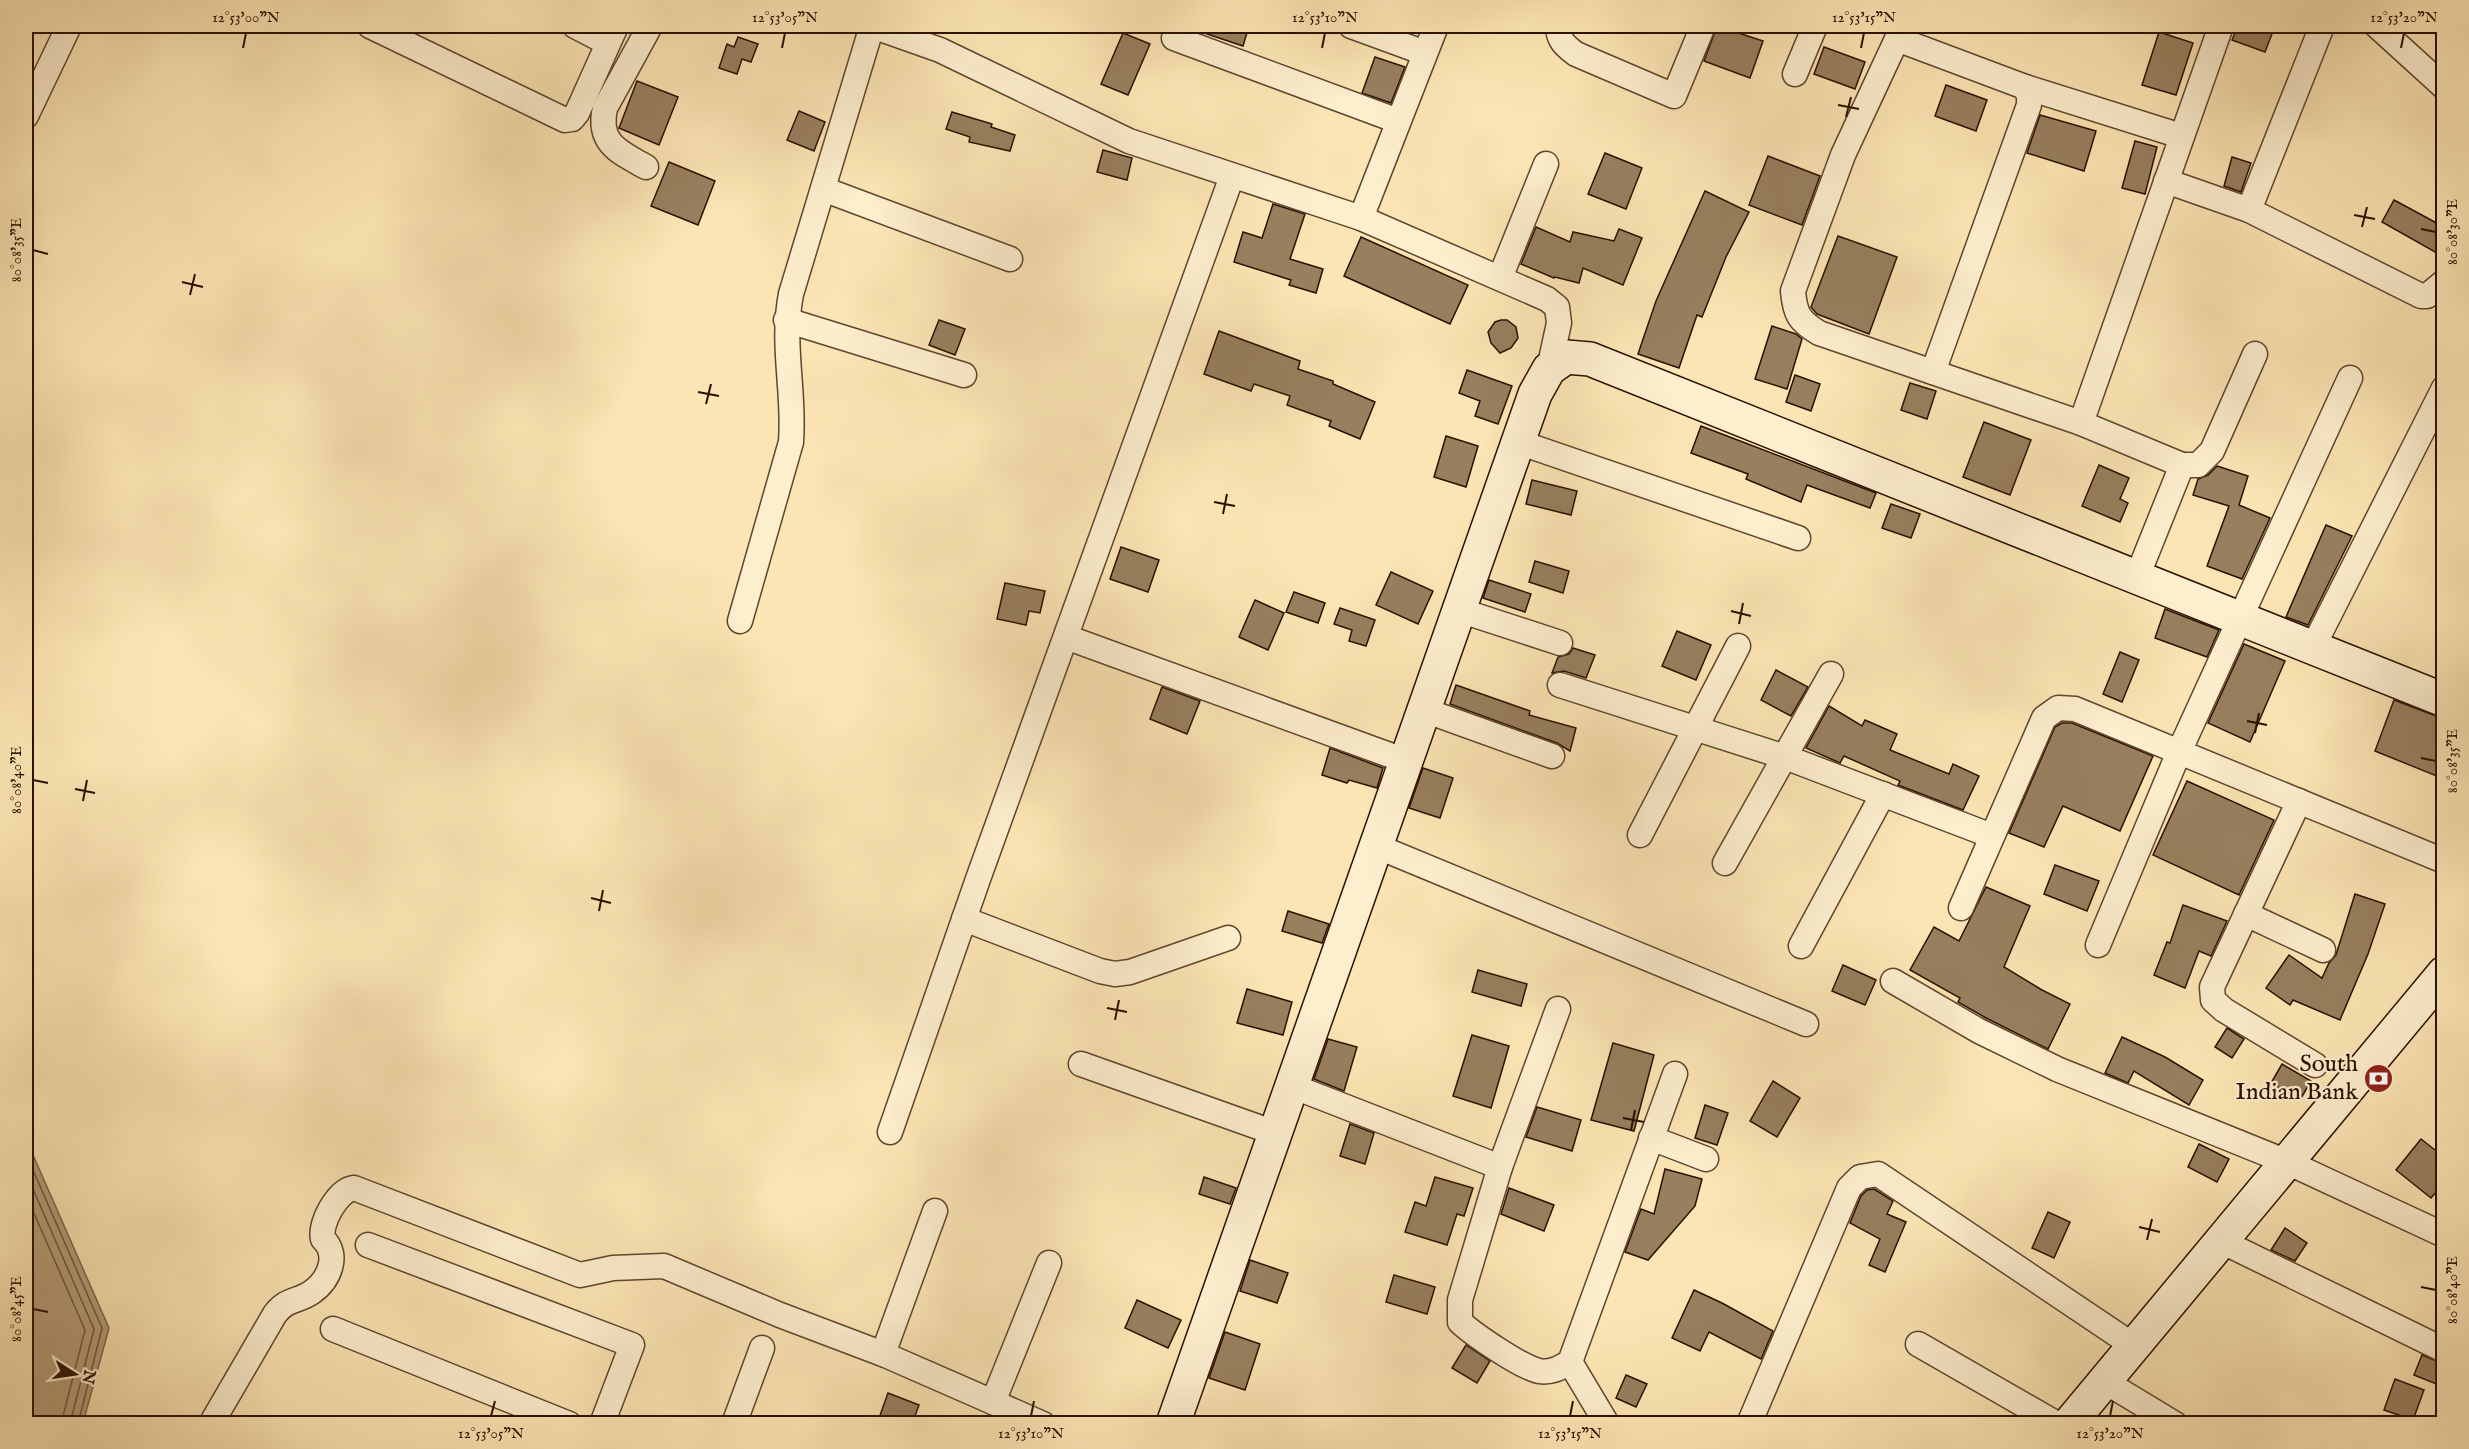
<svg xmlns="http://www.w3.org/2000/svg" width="2469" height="1449" font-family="'IM FELL English',serif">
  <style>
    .water { fill: #b59d77; stroke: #7e6548; stroke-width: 1.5 }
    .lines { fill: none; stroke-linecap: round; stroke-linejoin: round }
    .shore { stroke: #70563c; stroke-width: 1.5 }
    .building { fill: #987f5e; stroke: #2b1001; stroke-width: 1.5 }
    .street-casing { stroke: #5f452e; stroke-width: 27 }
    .secondary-casing { stroke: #2b1001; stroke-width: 36 }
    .street { stroke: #fdeece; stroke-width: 24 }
    .secondary { stroke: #fdeece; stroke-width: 33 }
    .ticks { fill: none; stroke: #2b1001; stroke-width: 2 }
    .labels { text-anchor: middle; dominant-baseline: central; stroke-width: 4.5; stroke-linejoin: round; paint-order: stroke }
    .poi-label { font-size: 24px; fill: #2b1001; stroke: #fdeece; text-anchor: end }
    .neatline { fill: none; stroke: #2b1001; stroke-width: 2 }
    .ticks-label { font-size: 15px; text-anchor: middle; fill: #2b1001 }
  </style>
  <rect width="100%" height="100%" fill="#fce5b4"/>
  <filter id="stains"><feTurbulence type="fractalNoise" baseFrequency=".00333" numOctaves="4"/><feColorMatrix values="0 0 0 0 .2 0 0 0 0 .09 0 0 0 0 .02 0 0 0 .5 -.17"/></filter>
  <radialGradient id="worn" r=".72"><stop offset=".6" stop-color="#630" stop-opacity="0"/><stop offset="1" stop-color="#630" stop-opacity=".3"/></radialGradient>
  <polygon class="water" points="26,1139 109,1328 83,1423 26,1423"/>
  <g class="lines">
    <g class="shore">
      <polyline points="26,1154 102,1328 78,1424"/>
      <polyline points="26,1173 94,1329 70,1424"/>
      <polyline points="26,1195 85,1330 61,1424"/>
    </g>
  </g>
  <g class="building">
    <polygon points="1192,26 1249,26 1243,46 1192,29"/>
    <polygon points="1717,26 1763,41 1750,78 1704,61"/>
    <polygon points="2238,26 2275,26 2265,52 2232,40"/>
    <polygon points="2159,32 2193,43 2176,95 2142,85"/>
    <polygon points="1123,33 1150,44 1128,95 1101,84"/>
    <polygon points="738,37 758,44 751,62 742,59 737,74 719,68 727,44 734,47"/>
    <polygon points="1824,47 1865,62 1855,89 1814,74"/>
    <polygon points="1375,57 1405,67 1391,103 1362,93"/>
    <polygon points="637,81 678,97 659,145 619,128"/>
    <polygon points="1946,85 1987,100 1976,131 1935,116"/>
    <polygon points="799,111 825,122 814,151 787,140"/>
    <polygon points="952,112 992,124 991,127 1015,135 1010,151 969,142 970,137 946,129"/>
    <polygon points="2040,115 2096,131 2084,171 2027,153"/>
    <polygon points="2135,141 2157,147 2145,194 2122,188"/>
    <polygon points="1103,150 1132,158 1127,180 1097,172"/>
    <polygon points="1605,153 1642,168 1626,209 1588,194"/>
    <polygon points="1768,156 1820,176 1802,225 1749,205"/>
    <polygon points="2232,157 2251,163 2241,192 2224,186"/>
    <polygon points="669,162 715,181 698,225 651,206"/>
    <polygon points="1705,191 1749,212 1726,257 1702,317 1697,315 1679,368 1638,354 1656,301"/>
    <polygon points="2394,200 2444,227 2444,257 2382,222"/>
    <polygon points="1273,204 1305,214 1290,259 1323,269 1316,293 1289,285 1291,280 1234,262 1243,232 1262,238"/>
    <polygon points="1536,227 1570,242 1573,232 1614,241 1619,229 1642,238 1623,285 1583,268 1579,283 1555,277 1554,278 1521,264"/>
    <polygon points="1838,236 1897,257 1869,334 1817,314 1811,307"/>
    <polygon points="1361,237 1468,285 1450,324 1344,276"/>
    <polygon points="939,320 965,329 955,355 929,345"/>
    <polygon points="1501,320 1507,320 1516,327 1518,338 1511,348 1500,353 1491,343 1488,332 1495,322"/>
    <polygon points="1772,326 1796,334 1802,339 1787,389 1755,379"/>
    <polygon points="1219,331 1300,361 1298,369 1333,381 1333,384 1375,402 1360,439 1329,426 1331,421 1287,405 1290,396 1254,384 1251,391 1204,374"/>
    <polygon points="1467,370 1512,386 1498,424 1475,416 1480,401 1459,393"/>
    <polygon points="1795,375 1820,384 1811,411 1786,402"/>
    <polygon points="1910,383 1936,391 1927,419 1901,410"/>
    <polygon points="1984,422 2031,440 2010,495 1963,477"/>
    <polygon points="1701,426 1876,493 1870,508 1807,485 1801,502 1746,479 1748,474 1691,453"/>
    <polygon points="1446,436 1478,446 1466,487 1434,477"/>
    <polygon points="2099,465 2129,478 2120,499 2128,503 2120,522 2082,506"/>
    <polygon points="2217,466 2248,476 2239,505 2270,518 2242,579 2207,566 2229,506 2193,495 2198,479 2208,475"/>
    <polygon points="1532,480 1577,491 1571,515 1526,504"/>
    <polygon points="1891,504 1920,514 1911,538 1882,528"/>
    <polygon points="2326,525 2352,536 2308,625 2286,617"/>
    <polygon points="1121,547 1159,560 1148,592 1110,579"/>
    <polygon points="1535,561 1569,571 1563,593 1529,582"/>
    <polygon points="1391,572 1433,591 1418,624 1376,605"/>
    <polygon points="1489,580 1531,594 1525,612 1483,598"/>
    <polygon points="1005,583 1045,591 1040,613 1029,611 1026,625 997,619"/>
    <polygon points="1294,592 1325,603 1318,623 1286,612"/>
    <polygon points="1255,600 1284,613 1268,650 1239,637"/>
    <polygon points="1340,608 1375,620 1366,646 1349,641 1352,630 1334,624"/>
    <polygon points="2165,609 2219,630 2207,657 2155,638"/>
    <polygon points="1677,631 1711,645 1696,680 1662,666"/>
    <polygon points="2244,644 2285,661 2250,742 2208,723"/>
    <polygon points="1573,648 1595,655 1586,678 1564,671 1552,673 1558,657 1569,654"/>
    <polygon points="2120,652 2139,660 2122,702 2103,694"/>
    <polygon points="1776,670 1808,687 1791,716 1761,700"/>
    <polygon points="1456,685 1530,711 1529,715 1576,728 1570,751 1557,743 1450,704"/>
    <polygon points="1162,687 1200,701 1187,734 1150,719"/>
    <polygon points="2394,700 2444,719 2444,779 2375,751"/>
    <polygon points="1829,706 1862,726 1865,720 1897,734 1890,750 1949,774 1953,764 1979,776 1963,810 1898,785 1900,781 1844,756 1840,763 1806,748"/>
    <polygon points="2062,723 2072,723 2153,756 2120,831 2063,806 2044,847 2009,833 2055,727"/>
    <polygon points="1330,748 1383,768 1377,788 1349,780 1347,783 1322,775"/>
    <polygon points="1423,768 1453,778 1440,818 1409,808"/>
    <polygon points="2187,781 2274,820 2239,895 2153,855"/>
    <polygon points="2055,865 2099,881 2087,911 2044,894"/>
    <polygon points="1986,887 2030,906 2004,967 2042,990 2070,1004 2048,1049 1986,1018 1958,1002 1960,998 1910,970 1934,927 1959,941"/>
    <polygon points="2355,894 2385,904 2368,954 2340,1020 2293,1000 2290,1005 2266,988 2289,955 2322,978 2329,963 2336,955"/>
    <polygon points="2183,905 2227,921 2211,956 2199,951 2185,988 2154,975 2167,942 2170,943"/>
    <polygon points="1288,911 1329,924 1322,943 1282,931"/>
    <polygon points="1843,965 1876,980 1865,1005 1832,991"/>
    <polygon points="1478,970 1527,984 1521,1006 1472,992"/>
    <polygon points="1247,989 1292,1002 1283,1035 1237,1023"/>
    <polygon points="2227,1028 2244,1039 2232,1058 2215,1047"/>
    <polygon points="1472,1035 1509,1046 1491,1108 1453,1096"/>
    <polygon points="2122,1037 2165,1057 2203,1080 2189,1105 2134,1071 2128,1083 2105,1073"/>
    <polygon points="1328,1039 1357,1047 1344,1091 1314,1079"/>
    <polygon points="1613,1043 1654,1055 1634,1131 1591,1120"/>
    <polygon points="2282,1064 2311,1081 2300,1100 2271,1083"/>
    <polygon points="1773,1081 1800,1098 1777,1137 1750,1121"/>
    <polygon points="1705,1105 1728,1113 1717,1145 1695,1138"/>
    <polygon points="1537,1107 1581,1120 1572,1151 1526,1137"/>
    <polygon points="1350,1124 1374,1133 1365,1164 1340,1156"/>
    <polygon points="2421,1139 2444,1157 2444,1183 2431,1198 2396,1170"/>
    <polygon points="2199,1144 2229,1159 2217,1182 2188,1167"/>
    <polygon points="1665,1169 1702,1179 1695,1206 1648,1260 1625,1252 1641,1209 1654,1214"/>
    <polygon points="1204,1177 1236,1188 1230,1204 1199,1194"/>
    <polygon points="1435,1177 1473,1188 1464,1216 1457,1214 1447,1245 1405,1232 1415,1202 1426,1206"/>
    <polygon points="1509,1188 1554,1205 1544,1231 1501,1214"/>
    <polygon points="1874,1189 1893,1201 1887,1214 1906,1222 1885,1272 1869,1265 1880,1239 1850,1223 1861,1196 1867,1190"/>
    <polygon points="2048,1212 2070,1222 2054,1258 2032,1248"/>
    <polygon points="2285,1228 2307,1243 2295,1261 2271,1250"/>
    <polygon points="1250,1260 1288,1273 1277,1303 1240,1291"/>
    <polygon points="1394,1275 1435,1287 1427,1314 1386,1302"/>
    <polygon points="1694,1290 1722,1303 1773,1331 1761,1359 1709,1332 1700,1351 1672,1338"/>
    <polygon points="1137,1300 1181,1320 1168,1348 1125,1328"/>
    <polygon points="1225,1332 1260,1344 1245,1390 1209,1378"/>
    <polygon points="1466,1345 1490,1361 1477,1383 1452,1368"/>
    <polygon points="2422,1355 2444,1364 2444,1387 2414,1375"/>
    <polygon points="1626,1375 1647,1384 1636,1407 1616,1398"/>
    <polygon points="2395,1379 2424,1390 2413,1420 2384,1410"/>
    <polygon points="888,1393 919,1405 912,1424 877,1424"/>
  </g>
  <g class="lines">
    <defs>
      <g id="street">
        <polyline points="370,26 565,120 572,119 577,113 616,26"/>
        <polyline points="575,26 608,43"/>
        <polyline points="872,26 940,50 1129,141 1361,218 1547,299 1557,307 1559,323 1549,369"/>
        <polyline points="1351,26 1425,53"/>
        <path d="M1558 26C1558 40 1565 46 1576 54L1674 96 1703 26"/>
        <path d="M1903 26 1843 155 1793 291C1795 314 1799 321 1819 333L2081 423 2182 465 2137 577"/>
        <polyline points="2377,26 2444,87"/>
        <polyline points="1174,38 1398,121"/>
        <polyline points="1897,39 2025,87 2029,96 2029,105 1933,372"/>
        <polyline points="1795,74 1815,26"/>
        <polyline points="2025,87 2181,136"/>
        <polyline points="26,116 69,26"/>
        <path d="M646 167C619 152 597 143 605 108L650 26"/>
        <polyline points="2166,181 2249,210 2421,296 2427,296 2444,282"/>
        <polyline points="823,189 1010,259"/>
        <polyline points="2249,210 2322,26"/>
        <polyline points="1361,218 1436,26"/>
        <polyline points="1500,278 1546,164"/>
        <polyline points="786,320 964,375"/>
        <polyline points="2081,423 2221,26"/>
        <polyline points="1518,442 1798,538"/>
        <polyline points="2182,465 2198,465 2212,451 2255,354"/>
        <polyline points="1459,610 1560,643"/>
        <path d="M740 621 791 442C795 391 781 346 791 294L872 26"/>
        <polyline points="1066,637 1406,761"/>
        <polyline points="2313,647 2444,388"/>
        <polyline points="1560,685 1785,757 1992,836"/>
        <polyline points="1424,710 1552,756"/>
        <polyline points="2299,801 2212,987 2213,1000 2224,1010 2315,1065"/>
        <polyline points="1640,835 1738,646"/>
        <polyline points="1376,846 1806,1024"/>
        <polyline points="1725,863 1831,674"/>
        <polyline points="1961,908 2044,718 2058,708 2075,709 2444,861"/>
        <polyline points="2246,914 2323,950"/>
        <polyline points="964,919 1100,971 1115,974 1130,972 1228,938"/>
        <polyline points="2098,945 2179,752 2350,378"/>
        <polyline points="1801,946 1883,794"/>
        <polyline points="1893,981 1979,1031 2057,1069 2287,1162 2444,1235"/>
        <path d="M1558 1009 1500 1167 1460 1300V1322C1474 1335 1521 1367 1539 1371 1551 1373 1560 1368 1570 1362L1675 1074"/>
        <polyline points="1081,1064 1275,1133"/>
        <polyline points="1292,1086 1500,1167"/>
        <polyline points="890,1132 978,879 1232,176"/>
        <polyline points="1651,1138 1706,1159"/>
        <polyline points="2221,1241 2444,1350"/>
        <polyline points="368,1245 632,1345 602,1424"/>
        <polyline points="333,1329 569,1424"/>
        <polyline points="1918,1344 2057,1424"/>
        <polyline points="883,1354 935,1211"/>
        <polyline points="1570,1362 1607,1424"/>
        <polyline points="2104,1381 2175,1424"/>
        <polyline points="993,1402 1049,1263"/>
        <path d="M211 1424 275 1314C287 1298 298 1302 312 1292 329 1280 340 1255 323 1239 319 1223 338 1190 354 1188L580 1275 613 1268 664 1266 780 1315 883 1354 1043 1424"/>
        <polyline points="734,1424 762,1348"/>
        <polyline points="1749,1424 1849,1188 1860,1177 1878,1174 2134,1346"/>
      </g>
      <g id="secondary">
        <polyline points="1173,1424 1535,394 1549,369 1566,357 1590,359 2444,700"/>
        <polyline points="2069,1424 2444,973"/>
      </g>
    </defs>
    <use href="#street" class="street-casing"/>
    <use href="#secondary" class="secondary-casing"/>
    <use href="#street" class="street"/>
    <use href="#secondary" class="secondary"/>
  </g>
  <path class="ticks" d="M243 48 246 33M782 48 785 33M1322 48 1325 33M1861 48 1864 33M2401 48 2404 33M1838 105 1859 109M1846 117 1851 97M2354 215 2375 219M2362 227 2367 207M2421 229 2436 232M33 250 48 254M182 282 203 287M190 295 195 274M698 392 719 396M706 404 711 384M1214 502 1235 506M1223 514 1227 494M1731 611 1751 616M1739 624 1743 603M2247 721 2267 725M2255 733 2259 713M2421 758 2436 761M33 780 48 783M75 789 95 793M83 801 87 780M591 898 611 903M599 911 603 890M1107 1008 1127 1012M1115 1020 1119 1000M1623 1118 1644 1122M1631 1130 1635 1110M2139 1227 2160 1232M2147 1240 2152 1219M2421 1287 2436 1290M33 1309 48 1312M491 1416 495 1401M1031 1416 1034 1401M1570 1416 1573 1401M2110 1416 2113 1401"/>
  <defs>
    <symbol id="bank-disc" viewBox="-11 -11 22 22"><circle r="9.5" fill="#8f2418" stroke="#fdeece"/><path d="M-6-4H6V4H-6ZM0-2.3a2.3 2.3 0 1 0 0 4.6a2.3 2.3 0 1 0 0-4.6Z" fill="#fff"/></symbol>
  </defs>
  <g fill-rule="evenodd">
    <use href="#bank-disc" x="2362" y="1062" width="33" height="33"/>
  </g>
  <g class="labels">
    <g class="poi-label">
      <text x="2358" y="1064">South<tspan x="2358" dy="28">Indian Bank</tspan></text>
    </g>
  </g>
  <rect width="2469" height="1449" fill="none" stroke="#fce5b4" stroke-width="66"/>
  <g transform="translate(75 1374) rotate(102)" stroke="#fdeece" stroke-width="4.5" paint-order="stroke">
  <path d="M0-4.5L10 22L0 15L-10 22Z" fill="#2b1001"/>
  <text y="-9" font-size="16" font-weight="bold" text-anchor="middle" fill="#2b1001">N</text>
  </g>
  <rect x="33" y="33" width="2403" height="1383" class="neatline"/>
  <g class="ticks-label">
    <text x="246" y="22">12°53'00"N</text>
    <text x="785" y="22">12°53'05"N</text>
    <text x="1325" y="22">12°53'10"N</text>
    <text x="1864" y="22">12°53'15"N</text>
    <text x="2404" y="22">12°53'20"N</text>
    <text transform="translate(2452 232) rotate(-90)" y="5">80°08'30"E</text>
    <text transform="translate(16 250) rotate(-90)" y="5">80°08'35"E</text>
    <text transform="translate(2452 761) rotate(-90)" y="5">80°08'35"E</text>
    <text transform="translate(16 780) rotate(-90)" y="5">80°08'40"E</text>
    <text transform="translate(2452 1290) rotate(-90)" y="5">80°08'40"E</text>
    <text transform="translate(16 1309) rotate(-90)" y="5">80°08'45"E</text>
    <text x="491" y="1438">12°53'05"N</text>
    <text x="1031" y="1438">12°53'10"N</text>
    <text x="1570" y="1438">12°53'15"N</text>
    <text x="2110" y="1438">12°53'20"N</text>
  </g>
  <rect width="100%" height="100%" filter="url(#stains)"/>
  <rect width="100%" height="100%" fill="url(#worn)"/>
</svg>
